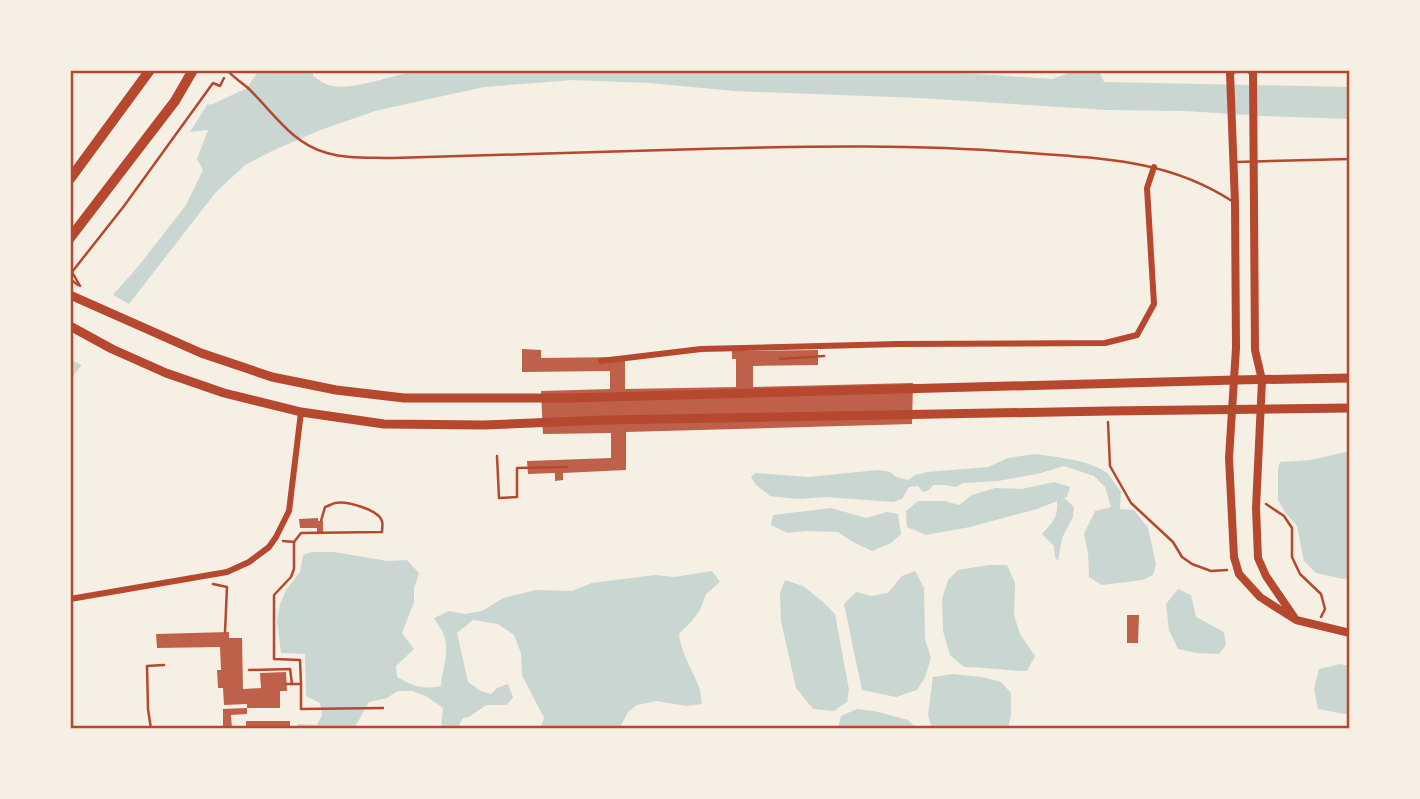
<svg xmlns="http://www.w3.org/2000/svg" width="1420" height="799" font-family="'Noto Sans',sans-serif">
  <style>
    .water { fill: #c9d6d2 }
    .pier { fill: #f6efe4 }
    .building { fill: #bf614a }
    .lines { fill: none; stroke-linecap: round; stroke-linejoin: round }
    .path { stroke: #b5482f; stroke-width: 2.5 }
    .service { stroke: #b5482f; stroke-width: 2.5 }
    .pedestrian { stroke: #b5482f; stroke-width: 4.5 }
    .minor { stroke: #b5482f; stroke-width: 6 }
    .tertiary { stroke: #b5482f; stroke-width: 8 }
    .secondary { stroke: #b5482f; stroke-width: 9 }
    .primary { stroke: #b5482f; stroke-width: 10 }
    .neatline { fill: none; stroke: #b5482f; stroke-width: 2.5 }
  </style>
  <rect width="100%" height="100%" fill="#f6efe4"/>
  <g class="water">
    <path d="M259 70H313V76C319 80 325 85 333 86 352 90 397 75 417 70H916L1052 79C1075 72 1075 67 1100 73L1104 82 1350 87V119L1263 116 1185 111 1107 110 919 98 734 91 650 83 573 80 484 87 375 111 318 131 272 151 245 165 216 192 70 380V343L137 268 186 205 203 170 197 159 208 130 70 143V121L213 104 247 88Z"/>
    <polygon points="1350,451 1350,578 1343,579 1316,573 1304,561 1297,526 1285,512 1278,500 1278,469 1280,462 1311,460"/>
    <path d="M1035 454C1056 457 1090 460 1107 473 1111 477 1116 486 1121 491L1120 509 1134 510 1148 528 1156 564 1153 575 1142 580 1102 585 1089 577 1088 553 1084 534 1095 511 1111 507 1105 487 1094 476 1064 466 1041 473 998 481 963 483 956 487 945 485H933L929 490 923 492 918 486 909 487 902 499 893 502 826 497 797 499 770 496 756 485 751 477 755 473 808 477 878 470 890 472 896 477 908 480 915 475 927 472 988 467 1008 458Z"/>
    <path d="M1054 482 1070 487 1067 497 1064 498 1074 507 1073 517 1062 538 1058 561 1055 557 1054 546 1042 534C1053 521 1058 519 1057 501L1037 509 970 527 926 535 907 527 906 511 918 501H944L959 505 972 495 995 488 1022 489Z"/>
    <polygon points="831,508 866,518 887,512 898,514 901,534 891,543 872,551 853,542 838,532 805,531 787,533 771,525 773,515"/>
    <path d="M312 552H334L388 561 407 560 419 573 414 588V602L402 633 414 649 396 666 397 677C413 686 422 690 441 686 442 669 451 650 443 633 441 628 437 623 434 618L449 611 465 614 482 611 503 598 536 590 572 591 592 583 655 575 675 577 712 571 720 582 706 594 700 610 691 622 679 634C681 653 692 669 699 687 701 692 701 699 702 704L687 706 656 701 637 705 628 712 619 729H540L544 718 522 675 521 653 514 635 498 624 473 620 457 633 468 682 481 691 491 694 497 688 508 684 513 697 507 705H486L469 717 463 718 457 729H441L443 708 426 696 412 691H398L387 698 369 702 356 725 357 729H295L298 724 317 725 322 715 320 703 306 696 305 654 281 653 277 621 280 604 286 590 300 572 303 555Z"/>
    <path d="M988 565H1007L1015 583 1014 615 1020 634 1035 656 1027 671C1006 671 985 667 964 667L950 655 943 631 942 599 948 580 958 570Z"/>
    <polygon points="915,571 924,588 925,639 931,658 925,677 917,690 896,697 862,690 844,604 856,592 872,596 888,593 902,576"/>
    <polygon points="785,580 803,586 822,601 835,614 849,690 847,702 834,711 813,709 796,688 781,621 780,593"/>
    <polygon points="1178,589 1191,595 1196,617 1224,632 1226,645 1219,654 1196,653 1178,649 1169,630 1166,604"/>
    <polygon points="1340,664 1350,666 1350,715 1318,709 1314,689 1319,669"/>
    <polygon points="953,674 982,677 1001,682 1011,693 1011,715 1008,729 932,729 928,715 933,677"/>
    <polygon points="857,709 874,711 908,720 917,729 838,729 841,716"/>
  </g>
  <g class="pier">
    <polygon points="210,100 188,135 70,146 70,123 74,117"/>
    <polygon points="110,293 132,306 85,367 70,359 70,338"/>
  </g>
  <g class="building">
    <polygon points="522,349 541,350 541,358 625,357 625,389 736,387 736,359 732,359 732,351 818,350 818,365 753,366 753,387 913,383 912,424 626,432 626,470 563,473 563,480 555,481 555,473 528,474 527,461 611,458 611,433 543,434 541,391 610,389 610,371 522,372"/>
    <polygon points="318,518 318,521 323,521 323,532 317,532 317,528 300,528 299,519"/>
    <polygon points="1127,615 1139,615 1138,643 1127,643"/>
    <polygon points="229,632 229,638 242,638 243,689 261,688 260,673 286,672 287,691 280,691 280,708 247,708 247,704 224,705 223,688 218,688 217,670 221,670 220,647 157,648 156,634"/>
    <polygon points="247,708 247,714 231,715 232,729 223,729 223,709"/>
    <rect x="246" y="721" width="44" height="8"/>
  </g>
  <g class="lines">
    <g class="path">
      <polyline points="70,279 78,285"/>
      <polyline points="80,286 72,272 124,206 213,83 220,86 224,78"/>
      <polyline points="780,359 824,356"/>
      <polyline points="1108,422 1110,466 1131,503 1173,542 1182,557 1192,564 1211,571 1227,570"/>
      <polyline points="497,456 499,498 517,497 517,468 567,467"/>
      <polyline points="1266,504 1284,516 1292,528 1292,557 1300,574 1321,594 1325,609 1321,617"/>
      <polyline points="283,541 294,542 294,569 291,577 274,595 274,659 300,660 301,684 286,684"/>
      <path d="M294 542 301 533 382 532C382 530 383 523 382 521 378 509 346 501 335 503 334 503 326 507 325 507L321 521"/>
      <polyline points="213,584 227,587 225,632"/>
      <polyline points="249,670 290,669 292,684"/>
      <polyline points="301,684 301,709 383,708"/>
      <polyline points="151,729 148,709 147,666 164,665"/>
    </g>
    <g class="service">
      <path d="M227 70C233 77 241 82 248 88 273 112 292 144 327 153 347 159 371 157 393 158 495 155 598 152 700 149 810 146 919 144 1029 153 1103 159 1167 159 1232 201"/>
      <polyline points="1237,162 1350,159"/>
    </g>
    <polyline class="pedestrian" points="70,729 72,729"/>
    <g class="minor">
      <polyline points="601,361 701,349 898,344 1105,343 1137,335 1154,304 1147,188 1154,167"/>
      <polyline points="70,599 227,572 249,562 269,547 276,537 289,511 301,412"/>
    </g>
    <g class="tertiary">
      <polyline points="1233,70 1230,73 1235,203 1236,348 1229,458 1234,557 1239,574 1260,597 1296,620 1350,633"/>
      <polyline points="1250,70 1253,73 1255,350 1262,380 1256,508 1258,558 1266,576 1294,617"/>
    </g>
    <g class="secondary">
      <polyline points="70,295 201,353 272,377 336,390 404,398 569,398 1235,380 1350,378"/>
      <polyline points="70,326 112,349 166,373 224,393 301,412 384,424 484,425 605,420 1108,411 1350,408"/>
    </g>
    <g class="primary">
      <polyline points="70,179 150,70"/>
      <polyline points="70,238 175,101 193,70"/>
    </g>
  </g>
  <rect width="1420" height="799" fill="none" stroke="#f6efe4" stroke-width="144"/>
  <rect x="72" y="72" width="1276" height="655" class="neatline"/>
</svg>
